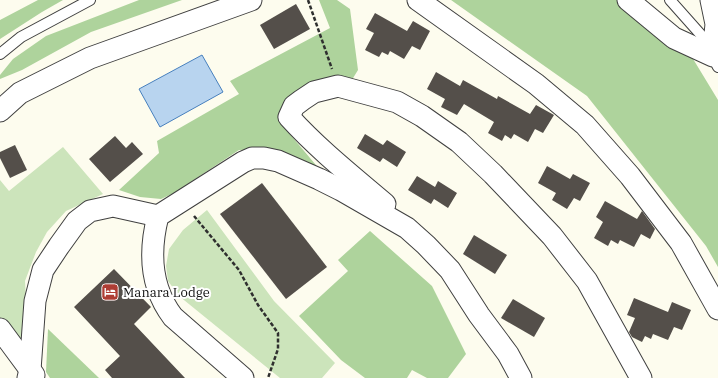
<svg xmlns="http://www.w3.org/2000/svg" width="718" height="378" font-family="'IBM Plex Serif',serif">
  <style>
    .green { fill: #cce4bb }
    .forest { fill: #aed39c }
    .water { fill: #b8d4ef; stroke: #4780be }
    .building { fill: #544f4a }
    .lines { fill: none; stroke-linecap: round; stroke-linejoin: round }
    .service-casing { stroke: #404040; stroke-width: 12 }
    .minor-casing { stroke: #404040; stroke-width: 23 }
    .path { stroke: #2f2f2f; stroke-width: 2.5; stroke-dasharray: 4 2; stroke-linecap: butt }
    .service { stroke: #fff; stroke-width: 10 }
    .minor { stroke: #fff; stroke-width: 21 }
    .labels { text-anchor: middle; dominant-baseline: central; stroke-width: 4; stroke-linejoin: round; paint-order: stroke }
    .poi-label { font-size: 13px; fill: #0d0d0d; stroke: #fff; text-anchor: start }
  </style>
  <rect width="100%" height="100%" fill="#fdfcee"/>
  <g class="green">
    <polygon points="63,147 103,194 66,211 47,232 36,252 25,281 28,335 22,344 0,319 0,180 9,191"/>
    <polygon points="207,210 274,301 335,363 322,378 280,378 179,296 168,281 166,266 169,249 183,230"/>
  </g>
  <g class="forest">
    <polygon points="38,0 63,0 42,12 0,39 0,20"/>
    <polygon points="139,0 182,0 91,32 22,70 0,79 0,75 13,59 46,36"/>
    <polygon points="319,0 337,0 350,9 358,70 350,83 282,109 278,120 326,177 264,149 239,150 174,193 161,199 140,197 119,190 159,153 157,141 239,94 230,81 330,28"/>
    <polygon points="451,0 644,0 670,21 718,100 718,267 706,246 587,96"/>
    <polygon points="370,231 432,286 466,354 448,378 427,378 412,370 407,378 365,378 341,360 299,316 348,271 338,260"/>
    <polygon points="48,329 99,378 50,378 46,372"/>
  </g>
  <polygon class="water" points="202,55 223,92 160,127 139,89"/>
  <g class="building">
    <polygon points="296,4 310,29 274,49 260,25"/>
    <polygon points="375,13 407,31 413,21 430,31 420,50 412,46 404,59 390,51 388,55 382,52 379,57 365,50 374,33 366,29"/>
    <polygon points="436,72 460,86 463,80 497,99 498,96 530,114 536,105 554,115 543,133 535,129 528,142 514,134 511,139 505,135 502,141 488,133 494,122 464,104 457,115 441,107 445,99 427,89"/>
    <polygon points="365,134 383,145 387,140 406,152 397,167 383,158 380,162 357,148"/>
    <polygon points="115,136 126,148 132,142 143,154 110,182 89,159"/>
    <polygon points="15,145 27,170 10,178 0,158 0,152"/>
    <polygon points="547,166 570,179 573,174 590,183 580,201 574,198 567,209 552,200 556,193 538,183"/>
    <polygon points="417,176 435,187 438,181 457,193 448,208 434,199 431,204 408,190"/>
    <polygon points="262,183 327,267 286,299 220,214"/>
    <polygon points="605,201 637,219 642,211 655,229 650,239 641,234 634,247 620,240 618,244 611,240 608,246 594,238 603,222 596,217"/>
    <polygon points="474,235 507,255 495,274 463,254"/>
    <polygon points="114,269 151,307 134,324 185,378 112,378 105,370 120,356 74,307"/>
    <polygon points="634,298 668,312 672,302 691,310 682,330 674,327 668,340 653,334 651,339 645,336 642,342 632,337 629,332 635,318 627,315"/>
    <polygon points="513,299 545,318 534,337 501,318"/>
  </g>
  <g class="lines">
    <defs>
      <g id="service">
        <polyline points="670,0 702,36 718,67"/>
        <polyline points="0,54 21,37 90,0"/>
      </g>
      <g id="minor">
        <polyline points="418,0 536,84 585,125 630,176 681,243 718,309"/>
        <polyline points="628,0 674,38 713,56 716,24 711,0"/>
        <polyline points="0,111 20,93 90,58 251,0"/>
        <path d="M385 204C352 176 318 149 289 117L294 106 302 100 314 92 338 86 397 102 422 116 459 142 493 174 552 236 587 281 641 378"/>
        <polyline points="0,329 34,375"/>
        <polyline points="28,378 30,370 35,301 43,270 59,246 77,221 90,211 113,206 158,216"/>
        <path d="M243 378 173 317C150 287 149 251 158 216L243 162 252 158H264L278 161 319 179 341 190 407 228 426 245 450 270 479 315 508 354 521 378"/>
      </g>
    </defs>
    <use href="#service" class="service-casing"/>
    <use href="#minor" class="minor-casing"/>
    <g class="path">
      <polyline points="308,0 332,69"/>
      <polyline points="194,216 239,270 258,305 278,333 278,349 268,378"/>
    </g>
    <use href="#service" class="service"/>
    <use href="#minor" class="minor"/>
  </g>
  <defs>
    <symbol id="hotel-square" viewBox="-11 -11 22 22"><rect x="-9" y="-9" width="18" height="18" rx="4" fill="#ae3d34" stroke="#fff"/><path d="M-6-4.5h1.5V1H6V5H4.5V3h-9V5H-6ZM-4 0a1.8 1.8 0 1 1 3.6 0ZM.5 0V-2.5h3Q6-2.5 6 0Z" fill="#fff"/></symbol>
  </defs>
  <g fill-rule="evenodd">
    <use href="#hotel-square" x="100" y="282" width="20" height="20"/>
  </g>
  <g class="labels">
    <g class="poi-label">
      <text x="123" y="292">Manara Lodge</text>
    </g>
  </g>
</svg>
